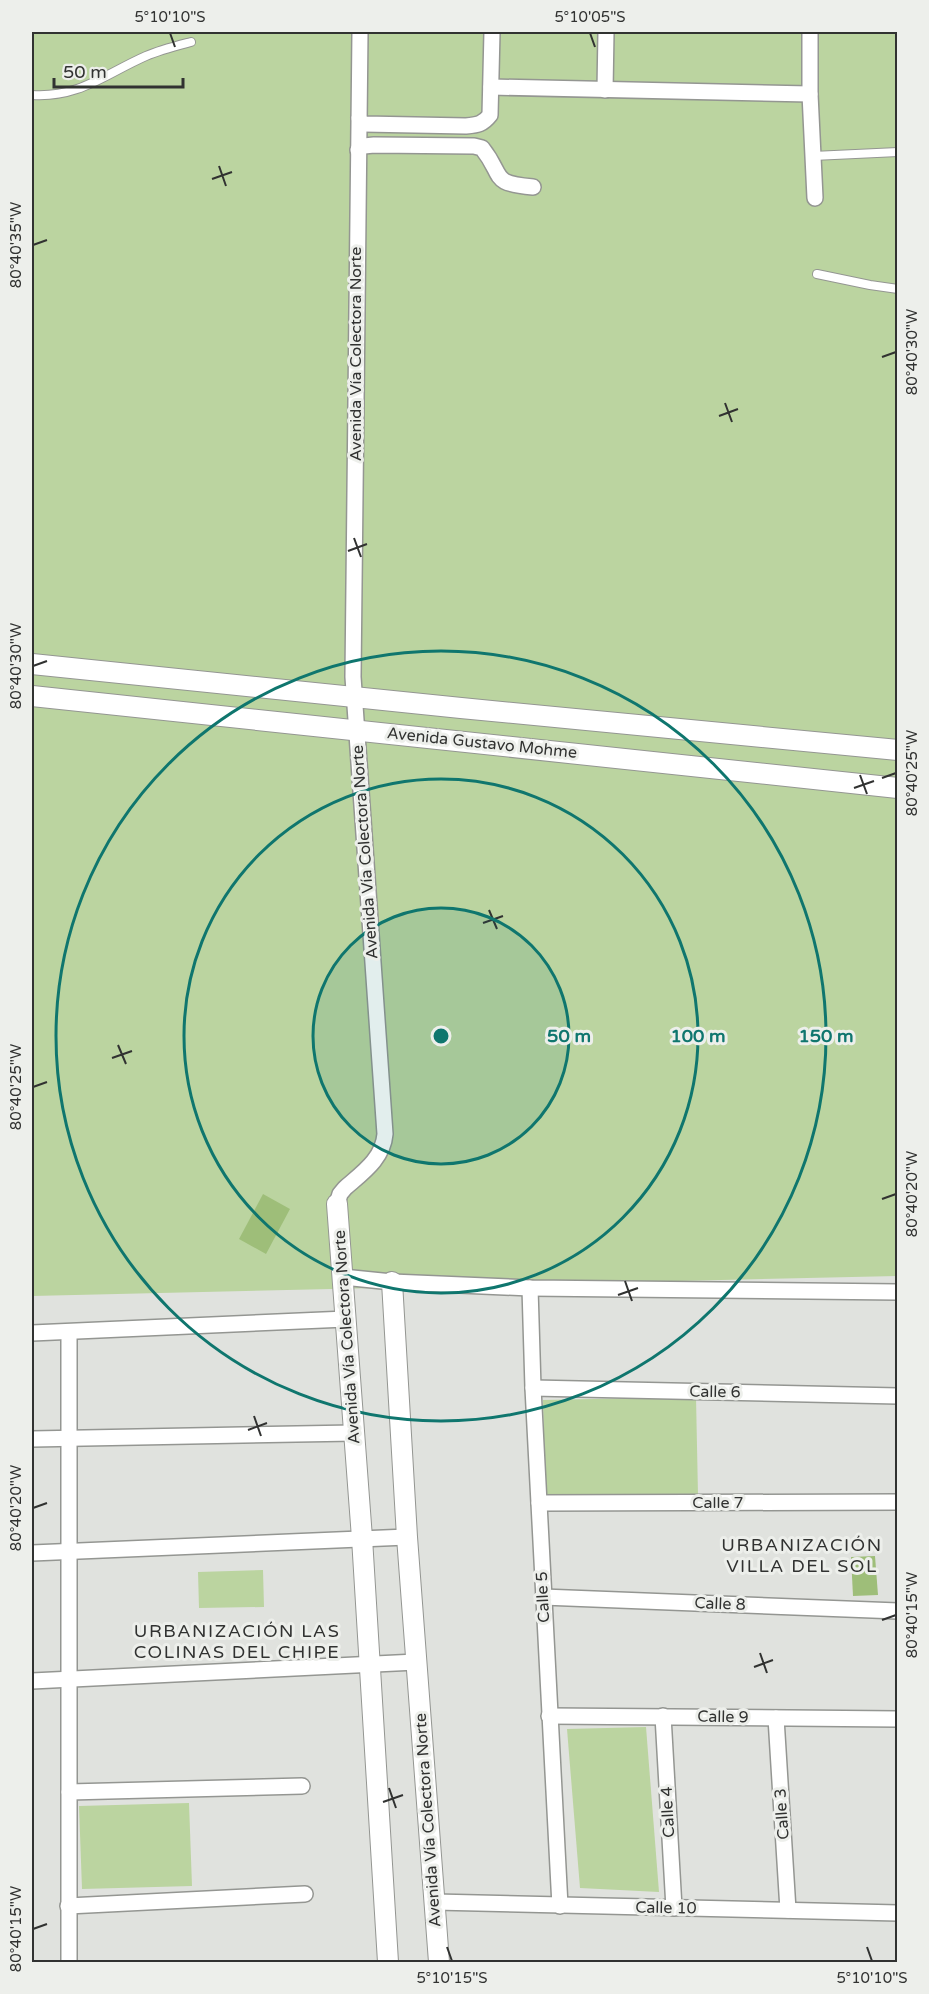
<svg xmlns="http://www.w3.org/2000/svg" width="929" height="1994" font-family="'Varela Round',sans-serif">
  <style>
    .green { fill: #bbd4a0 }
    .building { fill: #9ebe79 }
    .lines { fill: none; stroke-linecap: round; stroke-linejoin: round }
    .service-casing { stroke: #949692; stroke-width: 10 }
    .minor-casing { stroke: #949692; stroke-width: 18 }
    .tertiary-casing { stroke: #949692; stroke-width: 22 }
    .service { stroke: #fff; stroke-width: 8 }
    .minor { stroke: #fff; stroke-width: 15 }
    .tertiary { stroke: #fff; stroke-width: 20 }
    .ticks { fill: none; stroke: #313231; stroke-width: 2 }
    .ring { fill: none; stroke: #0f766e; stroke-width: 3 }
    .labels { text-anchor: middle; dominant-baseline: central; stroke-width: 6; stroke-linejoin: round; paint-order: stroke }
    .street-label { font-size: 16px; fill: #313231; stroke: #edefeb }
    .neighbourhood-label { font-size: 18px; letter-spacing: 1.5px; fill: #313231; stroke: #edefeb }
    .centre { fill: #0f766e; stroke: #edefeb; stroke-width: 3 }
    .ring-label { font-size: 18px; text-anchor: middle; font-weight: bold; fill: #0f766e; stroke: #edefeb; stroke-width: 6; stroke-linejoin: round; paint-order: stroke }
    .neatline { fill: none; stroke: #313231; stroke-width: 2 }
    .ticks-label { font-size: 15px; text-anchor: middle; fill: #313231 }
  </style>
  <rect width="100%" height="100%" fill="#e0e2de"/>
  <g class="green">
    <polygon points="32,32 897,32 897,1276 32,1296"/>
    <polygon points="696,1397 698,1495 545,1498 543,1400"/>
    <polygon points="263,1570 264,1607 199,1608 198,1572"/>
    <polygon points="646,1727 659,1892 580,1888 567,1729"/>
    <polygon points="189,1803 192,1886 82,1889 79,1806"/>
  </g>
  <g class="building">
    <polygon points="263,1194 290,1209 266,1254 239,1239"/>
    <polygon points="875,1556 878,1595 853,1596 851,1557"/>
  </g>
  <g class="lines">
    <defs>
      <g id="service">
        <path d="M32 95C79 98 105 74 146 56 160 50 176 46 191 42"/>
        <polyline points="813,156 898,152"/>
        <polyline points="817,274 870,285 898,289"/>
      </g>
      <g id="minor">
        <polyline points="810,32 810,94 815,198"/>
        <polyline points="491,87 810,94"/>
        <polyline points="605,90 606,32"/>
        <path d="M359 118 360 122 364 124 466 126C478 125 483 124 490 115L492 32"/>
        <path d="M358 150 364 146 374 145 474 146 482 148C505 177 489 183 533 187"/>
        <path d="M337 1204 340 1194 345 1188C362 1173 383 1159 385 1134L353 677 360 32"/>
        <polyline points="343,1277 392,1282 530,1288 898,1292"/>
        <polyline points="530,1288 533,1388 560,1906"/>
        <polyline points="32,1333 346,1319"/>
        <polyline points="533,1388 898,1396"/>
        <polyline points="32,1439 354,1433"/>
        <polyline points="539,1503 898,1502"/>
        <polyline points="32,1553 407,1537"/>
        <polyline points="543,1597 898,1611"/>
        <polyline points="32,1681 416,1662"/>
        <polyline points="549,1716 898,1719"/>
        <polyline points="663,1716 674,1908"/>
        <polyline points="776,1718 788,1910"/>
        <polyline points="69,1792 302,1786"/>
        <polyline points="435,1902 898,1913"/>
        <polyline points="68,1906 305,1894"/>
        <polyline points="69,1962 69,1332"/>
      </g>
      <g id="tertiary">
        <polyline points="32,664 461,708 898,750"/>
        <polyline points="32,696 898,788"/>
        <polyline points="337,1204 362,1538 388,1962"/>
        <polyline points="392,1282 407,1537 439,1962"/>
      </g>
    </defs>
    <use href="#service" class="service-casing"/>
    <use href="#minor" class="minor-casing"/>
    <use href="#tertiary" class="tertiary-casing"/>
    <use href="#service" class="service"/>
    <use href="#minor" class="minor"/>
    <use href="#tertiary" class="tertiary"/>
  </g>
  <path class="ticks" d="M170 33 175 47M590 33 595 47M219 166 226 186M212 179 232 172M33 245 47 240M882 357 896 352M725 403 732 422M719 416 738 409M354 538 361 557M348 551 367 544M33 666 47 661M860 775 867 794M882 778 896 773M854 788 874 781M489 910 497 929M483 923 503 916M118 1045 126 1064M112 1058 132 1051M33 1087 47 1082M882 1199 896 1194M625 1281 632 1301M618 1295 638 1288M254 1416 261 1436M248 1430 267 1423M33 1508 47 1503M882 1620 896 1615M760 1653 767 1673M754 1667 773 1660M389 1788 396 1808M383 1802 403 1795M33 1929 47 1924M447 1947 452 1961M867 1947 872 1961"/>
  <circle cx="441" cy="1036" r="128" fill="#0f766e" fill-opacity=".12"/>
  <g class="ring">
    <circle cx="441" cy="1036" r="128"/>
    <circle cx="441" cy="1036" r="257"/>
    <circle cx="441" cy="1036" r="385"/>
  </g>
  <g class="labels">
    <g class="street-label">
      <text transform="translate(356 354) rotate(-90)">Avenida Vía Colectora Norte</text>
      <text transform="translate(482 743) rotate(6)">Avenida Gustavo Mohme</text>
      <text transform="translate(365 852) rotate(-94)">Avenida Vía Colectora Norte</text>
      <text transform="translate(347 1337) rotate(-94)">Avenida Vía Colectora Norte</text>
      <text transform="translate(715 1392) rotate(1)">Calle 6</text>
      <text x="718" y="1503">Calle 7</text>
      <text transform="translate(543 1597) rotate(-93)">Calle 5</text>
      <text transform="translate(720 1604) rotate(2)">Calle 8</text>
      <text transform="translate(723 1717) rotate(1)">Calle 9</text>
      <text transform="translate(668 1812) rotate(-93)">Calle 4</text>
      <text transform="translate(782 1814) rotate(-94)">Calle 3</text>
      <text transform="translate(428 1820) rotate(-94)">Avenida Vía Colectora Norte</text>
      <text transform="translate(666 1908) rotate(1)">Calle 10</text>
    </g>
    <g class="neighbourhood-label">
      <text x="802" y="1545">URBANIZACIÓN<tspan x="802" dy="21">VILLA DEL SOL</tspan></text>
      <text x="237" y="1631">URBANIZACIÓN LAS<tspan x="237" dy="21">COLINAS DEL CHIPE</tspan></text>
    </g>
  </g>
  <circle cx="441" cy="1036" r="9" class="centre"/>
  <g class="ring-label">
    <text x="569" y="1042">50 m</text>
    <text x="698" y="1042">100 m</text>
    <text x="826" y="1042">150 m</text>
  </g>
  <rect width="929" height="1994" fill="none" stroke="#edefeb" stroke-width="66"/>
  <path d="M54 78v9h129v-9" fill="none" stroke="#313231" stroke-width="3"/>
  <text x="63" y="78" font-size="18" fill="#313231" stroke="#edefeb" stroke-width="4.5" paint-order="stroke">50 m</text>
  <rect x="33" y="33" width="863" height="1928" class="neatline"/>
  <g class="ticks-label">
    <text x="170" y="22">5°10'10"S</text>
    <text x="590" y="22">5°10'05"S</text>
    <text transform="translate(16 245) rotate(-90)" y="5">80°40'35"W</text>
    <text transform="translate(912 352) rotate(-90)" y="5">80°40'30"W</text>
    <text transform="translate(16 666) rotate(-90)" y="5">80°40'30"W</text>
    <text transform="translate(912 773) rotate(-90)" y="5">80°40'25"W</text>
    <text transform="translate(16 1087) rotate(-90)" y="5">80°40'25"W</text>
    <text transform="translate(912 1194) rotate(-90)" y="5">80°40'20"W</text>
    <text transform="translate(16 1508) rotate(-90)" y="5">80°40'20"W</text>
    <text transform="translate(912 1615) rotate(-90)" y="5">80°40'15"W</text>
    <text transform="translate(16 1929) rotate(-90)" y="5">80°40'15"W</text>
    <text x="452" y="1983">5°10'15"S</text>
    <text x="872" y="1983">5°10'10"S</text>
  </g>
</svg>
